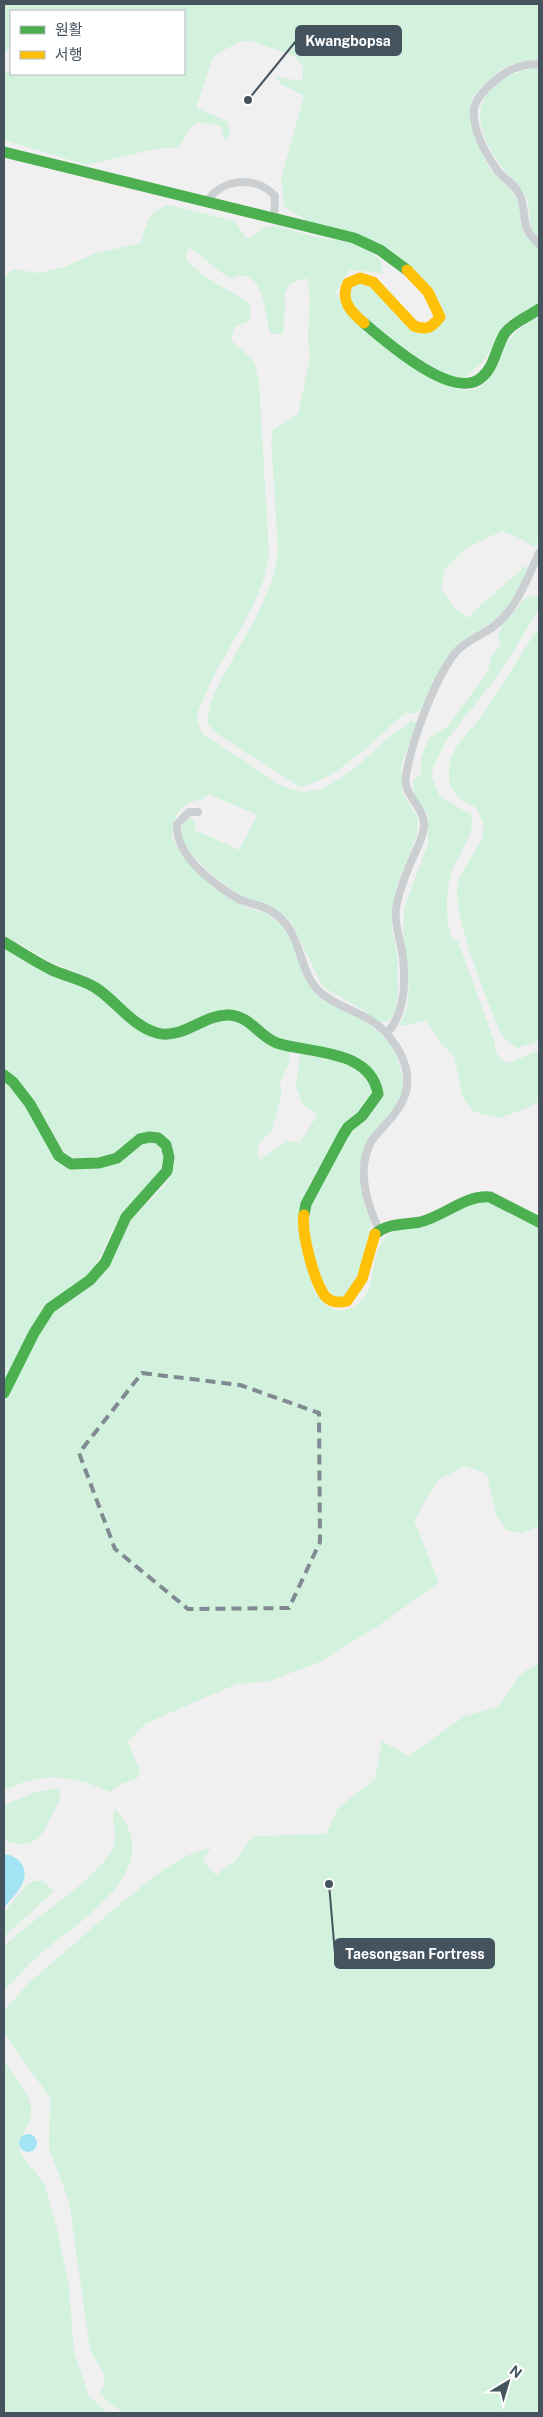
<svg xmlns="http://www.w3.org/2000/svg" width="543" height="2417" font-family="'Public Sans','Noto Sans KR',sans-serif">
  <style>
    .green { fill: #d2f2de }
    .water { fill: #a3e4f4 }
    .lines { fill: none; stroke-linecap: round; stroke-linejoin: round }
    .street { stroke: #cccfd1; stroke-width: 8 }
    .fast { stroke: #4caf50; stroke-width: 11 }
    .slow { stroke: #ffc107; stroke-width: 11 }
    .marked { fill: none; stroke: #818a92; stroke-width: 4; stroke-dasharray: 10 6; stroke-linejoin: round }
    .leader { fill: none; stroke: #45535f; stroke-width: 2 }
    .callout-dot { fill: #45535f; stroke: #fff; stroke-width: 2 }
    .callout { fill: #45535f; stroke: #45535f; stroke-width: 2 }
    .callout-label { font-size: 14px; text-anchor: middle; font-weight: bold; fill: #fff }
  </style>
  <rect width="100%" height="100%" fill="#f1f0f0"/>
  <g class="green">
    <path d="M4 4H539V60C518 59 503 66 488 81 481 87 475 93 471 102 465 118 482 156 491 170 498 180 509 185 515 196 528 219 512 226 539 249V303L527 313 509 319 483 362 463 379C457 378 450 377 444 374 420 364 350 319 349 292L355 283 365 280 418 331 444 314 441 303 424 282 395 255 309 222 284 206 281 179 304 96 280 84 277 77 302 81 303 67 295 56 250 41 238 42 213 57 196 108 227 121 230 132 227 139 224 140 221 126 197 122 189 129 179 147 155 149 87 165 4 140V72L11 69V74H184V11H11V50L4 51Z"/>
    <path d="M534 68H539V239C525 229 533 210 526 197 519 185 507 175 499 163 466 116 476 80 534 68Z"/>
    <path d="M168 205 235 221 245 237 250 239 262 228 277 226 312 236 362 244 381 261 383 273 350 270 336 292C339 298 342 306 347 312 367 334 451 406 480 387 494 377 498 354 508 341 516 330 529 323 539 314V539L535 548 519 538 502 531 466 548 444 570 441 588 452 605 467 618 526 565 527 571 516 595 500 617 459 643 444 663 423 708 415 713H405C376 738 339 779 300 787L217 734 208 724C207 703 220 682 230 664 249 629 274 591 278 551L271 437 274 429 298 414 310 358 308 337 310 303 308 278 290 283 284 295C287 307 283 321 283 334H270C266 315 262 261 231 279 215 270 204 257 189 247L185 259 205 277 250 303V320L235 327 231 340 254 362 259 381 269 554C263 605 226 645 207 691 204 698 198 708 197 716 197 723 200 728 203 734 217 744 231 752 245 761 282 786 300 807 344 776 368 759 387 736 412 721L417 723 401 766 402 792 418 818 417 835 397 885 392 907V929L398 958V996L396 1009 391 1019 386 1022H378L363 1010 323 987 290 920 275 909 237 894 207 870 191 854 182 839V821L189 817 195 820V830L239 850 257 815 208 794C203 800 202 799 195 801 175 806 174 821 172 838L189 864 205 879 229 898 246 907 268 914 282 925 291 940 299 962 320 998 363 1020 388 1039 397 1057 404 1085 400 1099 365 1146 362 1179 365 1206 371 1224 365 1249 363 1269 343 1298H336C323 1287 317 1268 313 1251 312 1242 308 1230 308 1221 310 1194 335 1154 350 1132 360 1118 374 1110 382 1095L368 1068 279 1039 240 1013 172 1031 155 1027 139 1019 96 981 49 961 4 935V276L13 269 39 273 64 267 94 254 141 243C146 225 149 210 168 205Z"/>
    <path d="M539 595V610L496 678 446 741 433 767 432 778 439 795 471 815 473 820C471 838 462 849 454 866 445 884 445 920 452 938L458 942 494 1040 496 1052 501 1060 509 1063 539 1050V1101L527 1108 499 1118 474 1112 463 1098 454 1056 440 1042 427 1021 399 1026 407 1007 409 991 403 930 404 908 428 844V814L414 796 413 780 421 774V758L429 738 448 726 488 671 492 655 501 644 498 635 502 626 525 598Z"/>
    <path d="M539 627V1041L517 1048 505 1040 499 1030C484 989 459 935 457 892 456 867 487 847 483 825 483 820 478 813 476 808 458 797 447 792 449 768 451 746 469 733 481 717 501 687 519 657 539 627Z"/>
    <path d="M4 945 84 985 154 1035 222 1019 245 1023 289 1051 290 1061 280 1082 282 1094 272 1130 259 1143 257 1153 260 1160 287 1141 300 1143 318 1114 303 1105 296 1087 300 1054 340 1061 368 1077 375 1092C354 1121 311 1168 303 1202 300 1215 304 1234 306 1248 307 1262 309 1283 317 1295 325 1306 336 1314 349 1309 378 1298 369 1260 383 1240 386 1236 391 1234 395 1231L483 1201 491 1202 539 1227V1526L522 1533 506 1530 496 1515 487 1474 465 1466 438 1480 414 1520 439 1583 379 1625 320 1662 269 1681 237 1684 197 1701 145 1724 128 1742 140 1771 137 1779 120 1784 111 1792C73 1776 42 1770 4 1791V1404L36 1337 53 1310 91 1285 103 1273 118 1248 131 1220 163 1187 171 1175 174 1163 173 1149 164 1137 100 1158H73L63 1151 38 1106 4 1071Z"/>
    <path d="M4 1079 10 1083 69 1167 146 1142C152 1141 159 1141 162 1148 176 1174 135 1199 121 1216 106 1235 104 1260 85 1278 72 1290 56 1295 45 1307L4 1384Z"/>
    <polygon points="539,1663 539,2413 125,2413 111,2405 99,2393 105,2383 103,2372 90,2350 69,2202 49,2148 50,2098 4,2033 4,2015 6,2008 31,1981 120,1904 160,1872 186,1856 211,1848 203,1860 216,1875 236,1860 253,1836 326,1834 338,1808 375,1779 382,1741 408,1756 465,1716 498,1707 522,1673"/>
    <path d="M59 1788 60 1801C44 1825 43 1855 4 1840V1805L36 1792Z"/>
    <path d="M115 1809C170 1867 80 1921 41 1953 27 1965 16 1978 4 1991V1947C32 1917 98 1881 113 1847 119 1834 110 1821 115 1809Z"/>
    <polygon points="34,1881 43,1881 54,1891 4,1937 4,1912 27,1885"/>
    <path d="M4 2062C14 2074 33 2097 31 2113 30 2124 23 2133 18 2142L22 2156 44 2183 57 2229 69 2286 74 2352 89 2396 108 2413H4Z"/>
  </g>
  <g class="water">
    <path d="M4 1854C11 1855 16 1857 21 1863 33 1880 13 1896 4 1908Z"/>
    <circle cx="28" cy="2143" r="9"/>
  </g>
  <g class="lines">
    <g class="street">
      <path d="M539 64C519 64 505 71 491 84 484 91 476 98 474 109 472 129 486 154 497 170 503 178 513 183 518 192 530 212 516 224 539 244"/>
      <path d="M207 202C222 178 256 175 275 196L274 219"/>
      <path d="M198 812H189L177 824C175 855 211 882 235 897 246 904 260 904 271 911 304 930 296 971 321 993 341 1010 370 1013 388 1035 408 1060 416 1087 395 1113 388 1123 377 1132 371 1142 356 1169 367 1204 379 1230"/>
      <path d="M387 1033C405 1013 406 984 403 958 401 941 394 926 396 909 399 890 406 873 414 855 418 846 423 837 424 827 426 807 402 796 406 775 412 741 434 679 456 652 465 641 482 635 493 627 517 609 527 579 539 553"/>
    </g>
    <g class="fast">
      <polyline points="4,152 354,238 380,250 407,270"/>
      <path d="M364 323C385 341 455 403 482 377 495 366 496 347 505 333 513 322 528 317 539 309"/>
      <path d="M4 942C19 951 34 961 50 969 64 976 82 979 96 988 116 1001 132 1026 157 1033 182 1040 204 1014 229 1015 251 1016 259 1037 277 1043 311 1054 371 1049 378 1094L362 1116 348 1127 343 1135 306 1204 304 1215"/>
      <polyline points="4,1075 13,1082 30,1104 59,1156 71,1164 99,1163 117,1158 140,1139 150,1137 158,1138 166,1145 169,1157 167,1171 126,1217 105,1263 90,1280 50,1308 34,1333 4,1393"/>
      <path d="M375 1234C388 1223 403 1225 420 1222 443 1217 466 1194 490 1197L539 1222"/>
    </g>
    <g class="slow">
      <path d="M364 323C352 313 339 300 348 283L360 278 373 282 414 326C427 331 432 327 440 317L428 292 407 270"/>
      <path d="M304 1215C301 1233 314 1281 325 1296 331 1303 339 1303 347 1301L362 1279 375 1234"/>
    </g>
  </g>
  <path class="marked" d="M142 1373 240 1385 319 1413 320 1542 289 1608 188 1609 115 1549 79 1453Z"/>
  <path class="leader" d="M248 100L296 41M329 1884L335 1954"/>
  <g class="callout-dot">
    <circle cx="248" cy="100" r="5"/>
    <circle cx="329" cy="1884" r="5"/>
  </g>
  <g class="callout">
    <rect x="296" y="26" width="105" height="29" rx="5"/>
    <rect x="335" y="1939" width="159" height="29" rx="5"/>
  </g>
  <g class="callout-label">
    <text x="348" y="46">Kwangbopsa</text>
    <text x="415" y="1959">Taesongsan Fortress</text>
  </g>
  <rect width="543" height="2417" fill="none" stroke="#45535f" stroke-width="10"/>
  <rect x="10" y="10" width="175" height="65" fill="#ffffff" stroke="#b5babf"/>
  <rect x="20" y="26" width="25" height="8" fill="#4caf50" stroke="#b5babf"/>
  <text x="55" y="35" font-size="15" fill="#45535f">원활</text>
  <rect x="20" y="51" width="25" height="8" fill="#ffc107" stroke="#b5babf"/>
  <text x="55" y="60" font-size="15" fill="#45535f">서행</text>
  <g transform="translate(508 2382) rotate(38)" stroke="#ffffff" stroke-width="4" paint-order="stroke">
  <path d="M0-4L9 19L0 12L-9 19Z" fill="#45535f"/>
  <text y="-8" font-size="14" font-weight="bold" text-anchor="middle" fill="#45535f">N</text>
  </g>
</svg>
